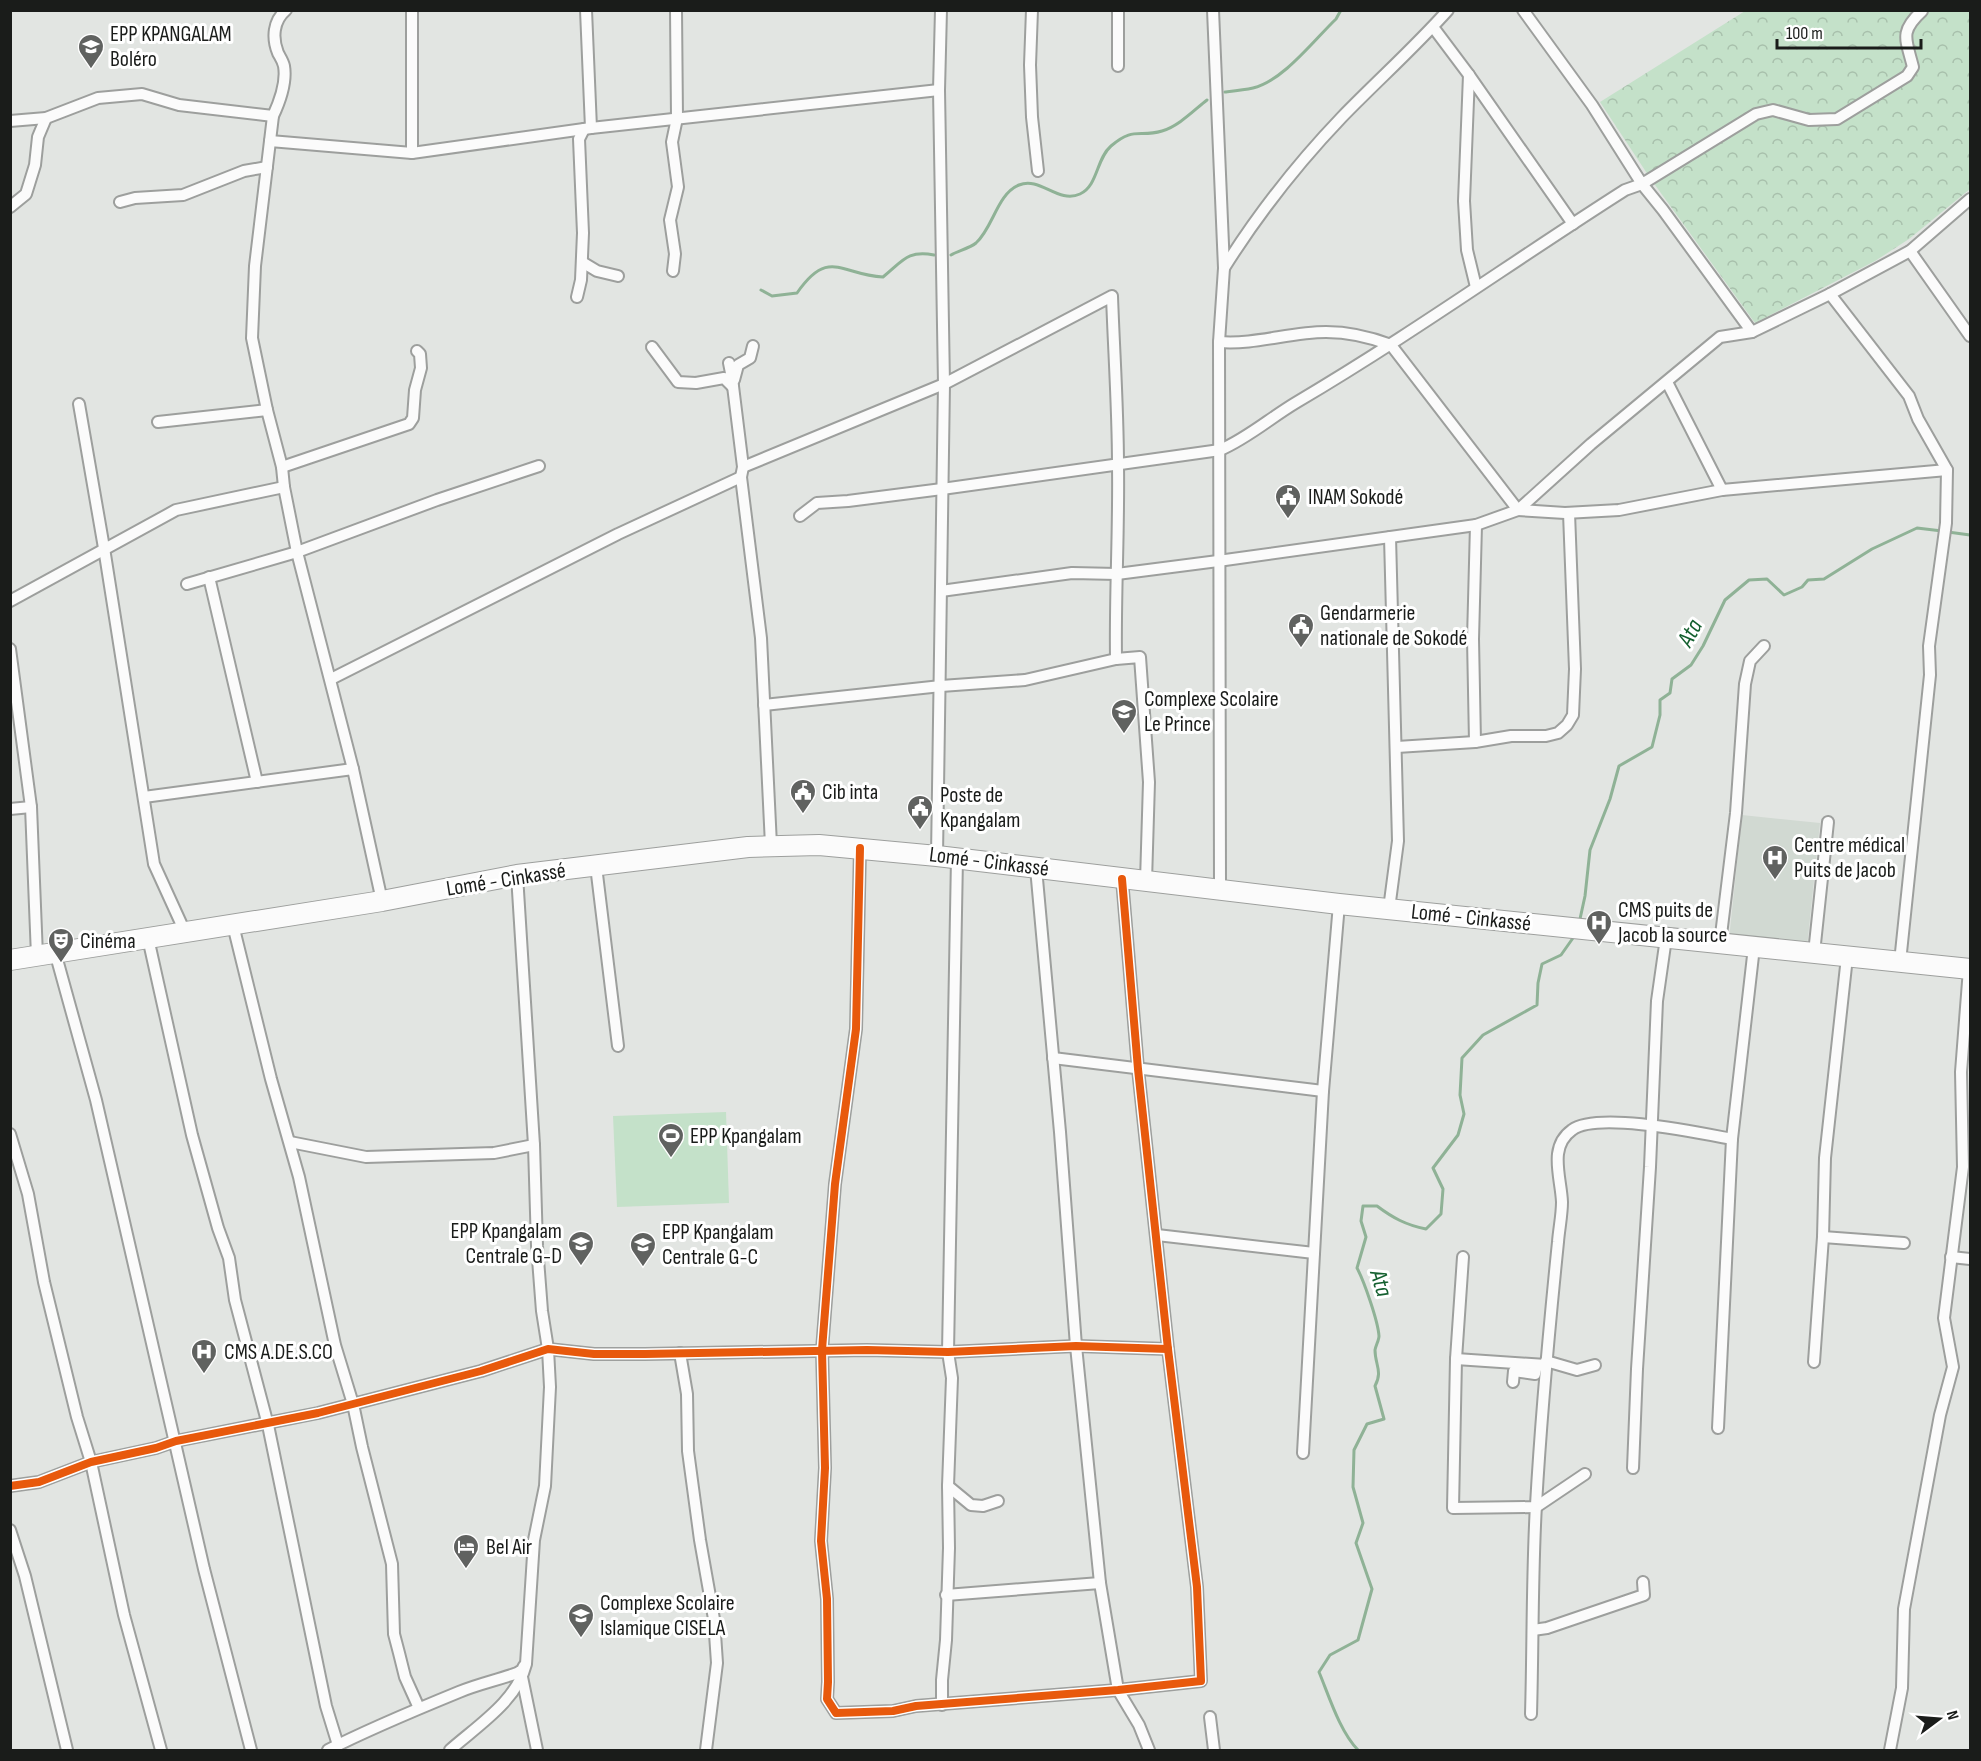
<svg xmlns="http://www.w3.org/2000/svg" width="1981" height="1761" font-family="'Sofia Sans Condensed',sans-serif">
  <style>
    .built { fill: #d1d9d2 }
    .forest { fill: url(#forest-crowns) }
    .garden { fill: #c4e1c9 }
    .lines { fill: none; stroke-linecap: round; stroke-linejoin: round }
    .stream { stroke: #8fb296; stroke-width: 3 }
    .street-casing { stroke: #9d9f9d; stroke-width: 14 }
    .highway-casing { stroke: #9d9f9d; stroke-width: 22 }
    .street { stroke: #fbfbfb; stroke-width: 10 }
    .highway { stroke: #fbfbfb; stroke-width: 20 }
    .cycleway-casing { stroke: #fff; stroke-width: 11 }
    .cycleway { stroke: #e8590c; stroke-width: 8 }
    .labels { text-anchor: middle; dominant-baseline: central; stroke-width: 6; stroke-linejoin: round; paint-order: stroke }
    .poi-label { font-size: 22px; fill: #1a1c1a; stroke: #fff; text-anchor: start }
    .street-label { font-size: 22px; fill: #1a1c1a; stroke: #fff }
    .water-label { font-size: 24px; font-style: italic; fill: #14602f; stroke: #fff }
  </style>
  <defs>
    <pattern id="forest-crowns" width="20" height="18" patternUnits="userSpaceOnUse" patternTransform="scale(1.5)"><rect width="20" height="18" fill="#c4e1c9"/><path d="M2 6a3 3 0 1 1 6 0M12 15a3 3 0 1 1 6 0" fill="none" stroke="#a8c0ac"/></pattern>
  </defs>
  <rect width="100%" height="100%" fill="#e2e5e2"/>
  <polygon class="built" points="1742,815 1820,823 1807,947 1729,939"/>
  <polygon class="forest" points="1745,11 1970,11 1970,189 1909,239 1875,261 1755,323 1650,178 1600,102"/>
  <polygon class="garden" points="726,1112 729,1203 617,1207 613,1116"/>
  <g class="lines">
    <g class="stream">
      <path d="M1225 92C1234 91 1244 90 1253 88 1283 81 1314 40 1336 19L1341 10"/>
      <path d="M951 255C958 251 970 248 976 243 993 228 997 194 1019 185 1040 176 1058 204 1080 194 1098 186 1096 159 1111 146 1134 126 1139 138 1162 131 1179 126 1194 110 1207 100"/>
      <path d="M761 290 772 296 797 293C829 247 841 275 883 277 903 261 907 250 934 255"/>
      <polyline points="1948,532 1970,535"/>
      <polyline points="1580,919 1585,896 1590,850 1610,799 1619,766 1652,747 1660,715 1660,700 1670,693 1672,679 1691,665 1703,646 1725,600 1749,580 1767,579 1784,595 1802,587 1808,580 1824,579 1872,549 1917,528 1942,531"/>
      <path d="M1358 1750C1340 1732 1329 1696 1319 1672L1330 1655 1358 1640 1372 1589 1356 1543 1363 1523 1353 1487 1354 1450 1367 1424 1384 1419 1375 1386C1383 1371 1375 1365 1375 1350 1376 1345 1379 1340 1379 1336 1378 1321 1364 1281 1357 1268L1366 1237 1361 1221 1363 1206H1377C1393 1218 1406 1225 1426 1229L1441 1214 1443 1189 1433 1168 1458 1135 1464 1114 1460 1095 1462 1058 1483 1035 1537 1005 1538 983 1542 964 1561 955 1573 938"/>
    </g>
    <defs>
      <g id="street">
        <path d="M286 10C273 21 272 38 278 53 280 57 283 61 284 66 287 83 280 101 273 116L255 266 252 338 267 410 282 467 284 487 297 552 353 769 382 901"/>
        <polyline points="586,10 591,128"/>
        <polyline points="1032,10 1030,65 1032,117 1038,171"/>
        <polyline points="1118,10 1118,66"/>
        <polyline points="1213,10 1224,268 1219,342 1220,890"/>
        <path d="M1523 10 1592 105 1642 184 1756 114 1773 110 1809 120 1837 119 1907 76 1913 67C1906 39 1899 32 1922 11"/>
        <polyline points="1433,27 1469,75 1573,224"/>
        <polyline points="1469,75 1464,201 1467,250 1476,287"/>
        <polyline points="10,121 46,118 98,98 142,94 179,105 273,116"/>
        <polyline points="270,141 412,153 591,128 939,90"/>
        <polyline points="412,153 412,10"/>
        <polyline points="120,202 135,198 183,195 244,171 267,167"/>
        <polyline points="10,207 26,194 35,165 38,137 46,118"/>
        <polyline points="1910,251 1970,336"/>
        <polyline points="582,262 597,271 618,276"/>
        <path d="M1224 268C1258 214 1298 163 1342 117 1377 81 1414 48 1448 10"/>
        <polyline points="673,271 675,254 670,220 678,187 672,142 677,118 676,10"/>
        <polyline points="1830,294 1909,396 1918,419 1947,470 1946,523 1929,646 1930,675 1900,962"/>
        <polyline points="577,297 581,280 583,233 579,139 584,129"/>
        <path d="M1219 342C1255 345 1290 332 1326 332 1349 332 1370 337 1391 345L1518 510 1565 513 1619 510 1722 490 1947 470"/>
        <polyline points="652,347 678,382 696,383 724,378 733,387"/>
        <polyline points="729,363 732,378 743,467 741,477 761,638 771,845"/>
        <polyline points="734,380 738,365 750,358 753,346"/>
        <polyline points="1667,382 1722,490"/>
        <polyline points="79,404 104,548 154,864 185,932"/>
        <polyline points="158,422 267,410"/>
        <polyline points="282,467 409,424 413,418 415,390 421,368 420,354 417,351"/>
        <path d="M743 467 944 384 1112 296C1114 353 1118 409 1118 466 1119 530 1115 594 1116 659"/>
        <path d="M800 516 817 503 848 501 942 489 1220 450C1248 438 1270 418 1297 402 1409 336 1515 260 1625 190L1642 184 1663 210 1752 332"/>
        <polyline points="209,577 257,782"/>
        <polyline points="187,584 297,552 437,500 539,466"/>
        <polyline points="941,591 1072,573 1117,574 1218,561 1476,525 1518,510 1591,444 1720,337 1752,332 1830,294 1910,251 1970,199"/>
        <polyline points="10,601 176,510 284,487"/>
        <polyline points="10,649 31,807 37,956"/>
        <polyline points="331,679 618,534 741,477"/>
        <polyline points="764,705 941,686 1025,680 1116,659 1140,657 1149,782 1146,881"/>
        <polyline points="1475,742 1473,639 1476,525"/>
        <polyline points="1397,747 1475,742 1511,736 1546,736 1558,733 1567,725 1573,715 1575,669 1569,513"/>
        <polyline points="144,797 353,769"/>
        <polyline points="10,809 31,807"/>
        <polyline points="860,848 856,1029 835,1184 822,1350 825,1468 821,1541 827,1599 828,1682 827,1699 836,1713 893,1711 916,1706 1118,1690 1201,1681 1197,1587 1168,1349 1138,1069 1122,879"/>
        <polyline points="937,856 944,384 939,90 941,10"/>
        <polyline points="596,866 618,1046"/>
        <polyline points="1036,868 1060,1132 1076,1346 1100,1583 1118,1690 1139,1725 1149,1750"/>
        <polyline points="1389,909 1398,841 1390,537"/>
        <polyline points="233,925 271,1079 299,1177 335,1345 353,1404 362,1447 392,1564 394,1634 399,1653 405,1677 419,1708"/>
        <polyline points="148,938 192,1135 218,1228 229,1258 235,1300 268,1425 326,1706 338,1745"/>
        <polyline points="1720,943 1736,813 1745,684 1750,661 1764,646"/>
        <polyline points="55,952 96,1100 204,1569 251,1750"/>
        <polyline points="1814,953 1828,822"/>
        <polyline points="1053,1058 1323,1091"/>
        <polyline points="10,1134 28,1194 44,1282 77,1417 91,1462 124,1615 161,1750"/>
        <polyline points="290,1142 366,1157 494,1153 534,1145"/>
        <polyline points="1157,1235 1314,1253"/>
        <polyline points="1823,1237 1904,1243"/>
        <polyline points="1463,1257 1456,1359 1453,1508 1536,1507 1585,1474"/>
        <polyline points="1951,1257 1970,1259"/>
        <polyline points="680,1353 687,1394 688,1451 700,1540 714,1619 717,1663 706,1750"/>
        <polyline points="1456,1359 1546,1365"/>
        <polyline points="1546,1361 1577,1370 1595,1365"/>
        <polyline points="1814,1362 1823,1237 1825,1158 1847,957"/>
        <polyline points="1513,1382 1514,1371 1535,1374 1537,1365"/>
        <polyline points="1718,1428 1732,1139 1754,947"/>
        <polyline points="1303,1453 1323,1091 1339,904"/>
        <polyline points="1633,1468 1637,1369 1650,1167 1657,1001 1666,938"/>
        <polyline points="10,1486 39,1482 91,1462 156,1448 176,1441 318,1413 481,1371 548,1349 594,1354 645,1354 867,1350 948,1352 1076,1346 1168,1349"/>
        <polyline points="948,1486 971,1505 983,1506 998,1501"/>
        <polyline points="10,1530 25,1576 67,1750"/>
        <polyline points="946,1595 1100,1583"/>
        <polyline points="1533,1630 1547,1628 1644,1595 1643,1582"/>
        <polyline points="522,1677 537,1750"/>
        <polyline points="942,1705 942,1680 946,1640 949,1548 948,1486 952,1378 948,1352 957,858"/>
        <path d="M1531 1714C1533 1645 1532 1574 1536 1505 1541 1417 1549 1330 1558 1242 1559 1229 1562 1215 1562 1202 1561 1177 1548 1147 1572 1130 1597 1111 1700 1133 1732 1139"/>
        <polyline points="1210,1717 1214,1750"/>
        <path d="M328 1750C371 1728 415 1710 459 1692 478 1684 498 1680 517 1673L522 1670 524 1666"/>
        <path d="M450 1750C477 1726 517 1701 526 1664L534 1540 545 1486 550 1387 548 1349 542 1311 537 1246 534 1145 517 875"/>
        <polyline points="1890,1750 1902,1688 1904,1609 1940,1415 1953,1367 1944,1318 1963,1167 1961,1072 1969,969"/>
      </g>
      <polyline id="highway" points="10,960 382,901 517,875 748,847 819,845 937,856 1339,904 1970,969"/>
    </defs>
    <use href="#street" class="street-casing"/>
    <use href="#highway" class="highway-casing"/>
    <use href="#street" class="street"/>
    <use href="#highway" class="highway"/>
    <defs>
      <g id="cycleway">
        <polyline points="860,848 856,1029 835,1184 822,1350 825,1468 821,1541 827,1599 828,1682 827,1699 836,1713 893,1711 916,1706 1118,1690 1201,1681 1197,1587 1168,1349 1138,1069 1122,879"/>
        <polyline points="10,1486 39,1482 91,1462 156,1448 176,1441 318,1413 481,1371 548,1349 594,1354 645,1354 867,1350 948,1352 1076,1346 1168,1349"/>
      </g>
    </defs>
    <use href="#cycleway" class="cycleway-casing"/>
    <use href="#cycleway" class="cycleway"/>
  </g>
  <defs>
    <symbol id="school-pin" viewBox="-11 -11 22 30"><path d="M0 17L-7.5 6A9.5 9.5 0 1 1 7.5 6Z" fill="#606260" stroke="#fff"/><path d="M0-5L7-2L0 1L-7-2ZM-4 1L0 2.5L4 1V4Q0 6-4 4Z" fill="#fff"/></symbol>
    <symbol id="civic-pin" viewBox="-11 -11 22 30"><path d="M0 17L-7.5 6A9.5 9.5 0 1 1 7.5 6Z" fill="#606260" stroke="#fff"/><path d="M-.6-6.5H3V-4.5H.6V-3L4-1V1h2V6H-6V1h2V-1L-.6-3ZM-1.2 2.5V6h2.4V2.5Z" fill="#fff"/></symbol>
    <symbol id="hospital-pin" viewBox="-11 -11 22 30"><path d="M0 17L-7.5 6A9.5 9.5 0 1 1 7.5 6Z" fill="#606260" stroke="#fff"/><path d="M-5-5h3v3.5h4V-5h3V5h-3V1.5h-4V5h-3Z" fill="#fff"/></symbol>
    <symbol id="theatre-pin" viewBox="-11 -11 22 30"><path d="M0 17L-7.5 6A9.5 9.5 0 1 1 7.5 6Z" fill="#606260" stroke="#fff"/><path d="M-5-5.5Q0-4 5-5.5V0Q5 5 0 6Q-5 5-5 0ZM-3.3-2.5H-1v1.5H-3.3ZM1-2.5H3.3v1.5H1ZM-2.8 1Q0 5.5 2.8 1Z" fill="#fff"/></symbol>
    <symbol id="stadium-pin" viewBox="-11 -11 22 30"><path d="M0 17L-7.5 6A9.5 9.5 0 1 1 7.5 6Z" fill="#606260" stroke="#fff"/><path d="M0-5a6.5 5 0 1 0 0 10a6.5 5 0 1 0 0-10ZM-3.5-1.8h7v3.6h-7Z" fill="#fff"/></symbol>
    <symbol id="hotel-pin" viewBox="-11 -11 22 30"><path d="M0 17L-7.5 6A9.5 9.5 0 1 1 7.5 6Z" fill="#606260" stroke="#fff"/><path d="M-6-4.5h1.5V1H6V5H4.5V3h-9V5H-6ZM-4 0a1.8 1.8 0 1 1 3.6 0ZM.5 0V-2.5h3Q6-2.5 6 0Z" fill="#fff"/></symbol>
  </defs>
  <g fill-rule="evenodd">
    <use href="#school-pin" x="76" y="32" width="30" height="40"/>
    <use href="#civic-pin" x="1273" y="482" width="30" height="40"/>
    <use href="#civic-pin" x="1286" y="611" width="30" height="40"/>
    <use href="#school-pin" x="1109" y="697" width="30" height="40"/>
    <use href="#civic-pin" x="788" y="777" width="30" height="40"/>
    <use href="#civic-pin" x="905" y="793" width="30" height="40"/>
    <use href="#hospital-pin" x="1760" y="843" width="30" height="40"/>
    <use href="#hospital-pin" x="1584" y="908" width="30" height="40"/>
    <use href="#theatre-pin" x="46" y="926" width="30" height="40"/>
    <use href="#stadium-pin" x="656" y="1121" width="30" height="40"/>
    <use href="#school-pin" x="566" y="1229" width="30" height="40"/>
    <use href="#school-pin" x="628" y="1230" width="30" height="40"/>
    <use href="#hospital-pin" x="189" y="1337" width="30" height="40"/>
    <use href="#hotel-pin" x="451" y="1532" width="30" height="40"/>
    <use href="#school-pin" x="566" y="1601" width="30" height="40"/>
  </g>
  <g class="labels">
    <g class="poi-label">
      <text x="110" y="34">EPP KPANGALAM<tspan x="110" dy="25">Boléro</tspan></text>
      <text x="1308" y="497">INAM Sokodé</text>
      <text x="1320" y="613">Gendarmerie<tspan x="1320" dy="25">nationale de Sokodé</tspan></text>
      <text x="1144" y="699">Complexe Scolaire<tspan x="1144" dy="25">Le Prince</tspan></text>
      <text x="822" y="792">Cib inta</text>
      <text x="940" y="795">Poste de<tspan x="940" dy="25">Kpangalam</tspan></text>
      <text x="1794" y="845">Centre médical<tspan x="1794" dy="25">Puits de Jacob</tspan></text>
      <text x="1618" y="910">CMS puits de<tspan x="1618" dy="25">Jacob la source</tspan></text>
      <text x="80" y="941">Cinéma</text>
      <text x="690" y="1136">EPP Kpangalam</text>
      <text x="562" y="1231" text-anchor="end">EPP Kpangalam<tspan x="562" dy="25">Centrale G-D</tspan></text>
      <text x="662" y="1232">EPP Kpangalam<tspan x="662" dy="25">Centrale G-C</tspan></text>
      <text x="224" y="1352">CMS A.DE.S.CO</text>
      <text x="486" y="1547">Bel Air</text>
      <text x="600" y="1603">Complexe Scolaire<tspan x="600" dy="25">Islamique CISELA</tspan></text>
    </g>
    <g class="street-label">
      <text transform="translate(989 862) rotate(7)">Lomé - Cinkassé</text>
      <text transform="translate(506 880) rotate(-9)">Lomé - Cinkassé</text>
      <text transform="translate(1471 918) rotate(6)">Lomé - Cinkassé</text>
    </g>
    <g class="water-label">
      <text transform="translate(1690 633) rotate(-62)">Ata</text>
      <text transform="translate(1381 1283) rotate(73)">Ata</text>
    </g>
  </g>
  <rect width="1981" height="1761" fill="none" stroke="#1a1c1a" stroke-width="24"/>
  <g transform="translate(1939 1719) rotate(74)" stroke="#ffffff" stroke-width="4.5" paint-order="stroke">
  <path d="M0-4.5L10 22L0 15L-10 22Z" fill="#1a1c1a"/>
  <text y="-9" font-size="16" font-weight="bold" text-anchor="middle" fill="#1a1c1a">N</text>
  </g>
  <path d="M1777 39v9h144v-9" fill="none" stroke="#1a1c1a" stroke-width="3"/>
  <text x="1786" y="39" font-size="18" fill="#1a1c1a" stroke="#ffffff" stroke-width="4.5" paint-order="stroke">100 m</text>
</svg>
